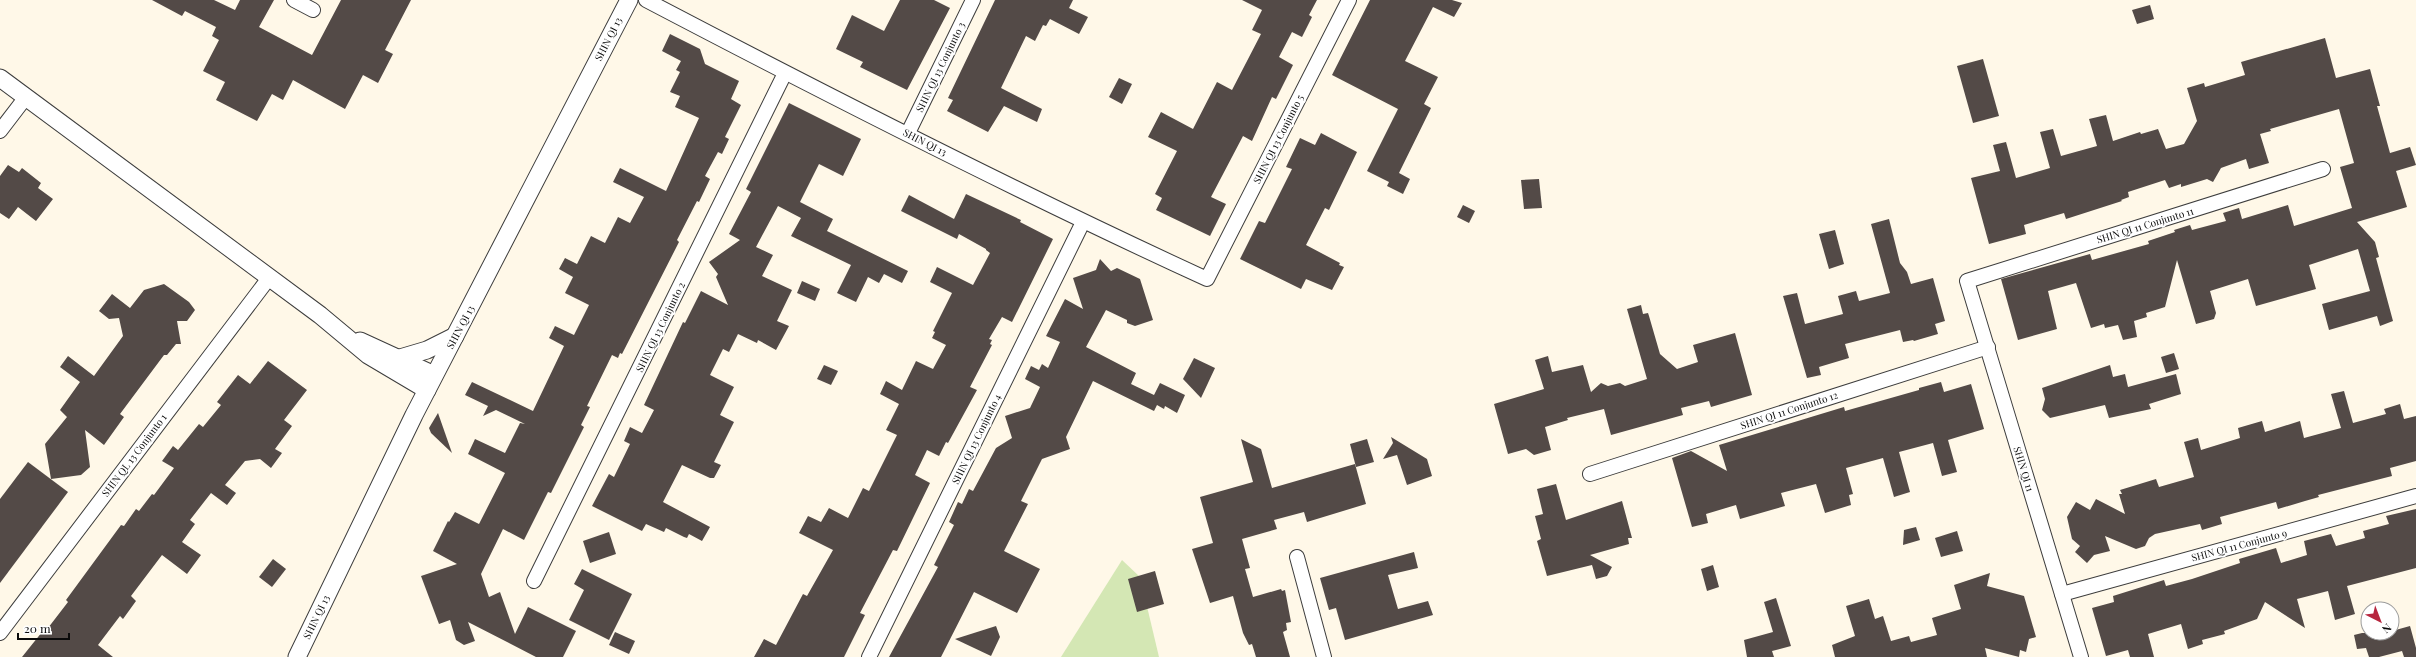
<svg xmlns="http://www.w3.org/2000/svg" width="2416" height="657" font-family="'Playfair Display',serif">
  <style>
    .green { fill: #d4e7b4 }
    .building { fill: #534a47 }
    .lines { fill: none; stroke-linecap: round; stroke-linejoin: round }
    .minor-casing { stroke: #3d3d3d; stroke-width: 16 }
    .tertiary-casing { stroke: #3d3d3d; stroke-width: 19 }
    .minor { stroke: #fff; stroke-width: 14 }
    .tertiary { stroke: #fff; stroke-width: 17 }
    .labels { text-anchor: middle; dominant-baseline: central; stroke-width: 4; stroke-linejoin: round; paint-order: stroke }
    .street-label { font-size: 10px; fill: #0a0a0a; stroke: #fff }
  </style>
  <rect width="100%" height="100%" fill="#fff8e8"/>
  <polygon class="green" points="1122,560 1140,577 1159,657 1061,657"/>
  <g class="building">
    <polygon points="152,0 214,0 235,10 240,0 274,0 259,27 312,55 341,0 411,0 385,50 393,54 378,83 363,75 345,109 293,80 283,100 272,94 257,121 216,100 225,82 203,71 219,40 212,36 216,27 185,11 182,16"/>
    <polygon points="900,0 934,0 950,8 907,90 860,67 863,62 836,49 852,15 884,31"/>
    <polygon points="995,0 1073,0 1069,8 1088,17 1079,34 1050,19 1046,26 1043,25 1035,41 1026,36 1001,88 1042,109 1037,122 1004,106 988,132 947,111 953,100 948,98"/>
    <polygon points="1242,0 1317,0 1309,15 1312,17 1302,37 1292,32 1279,57 1293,65 1276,99 1272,97 1252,141 1243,136 1211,197 1226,204 1210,236 1156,210 1162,198 1155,194 1177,151 1148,137 1161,112 1193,129 1217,82 1232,90 1261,34 1252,30 1262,10"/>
    <polygon points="1370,0 1452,0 1462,3 1454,17 1433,7 1405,61 1438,77 1424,104 1431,108 1399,173 1410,179 1403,194 1387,186 1389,182 1367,171 1398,109 1332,75"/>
    <polygon points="2150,5 2154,19 2137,24 2132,10"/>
    <polygon points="670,34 700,49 705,64 739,81 731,99 741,105 725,137 729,139 722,154 718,152 705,176 710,179 699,202 697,201 677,240 679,242 622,354 620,353 618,358 612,355 587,406 590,407 581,425 584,427 551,493 548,492 524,540 503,529 481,574 489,597 500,592 515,634 528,607 576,631 563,657 536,657 468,622 475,641 464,645 456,640 450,620 439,624 421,576 457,564 433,551 448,521 449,522 455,512 479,524 505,473 468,454 475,439 505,453 520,423 525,424 496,410 483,416 488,406 465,395 472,382 533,411 564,346 549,338 555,326 574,335 589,305 565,293 573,277 559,269 565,258 577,264 591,236 605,243 618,217 630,223 644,197 613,182 620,168 666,191 699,118 675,107 680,96 670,92 680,72 676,70 681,61 662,51"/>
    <polygon points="2325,38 2336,78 2370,69 2380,106 2377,106 2390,153 2410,147 2416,165 2396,171 2407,207 2357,222 2375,242 2379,257 2376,258 2393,321 2380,326 2377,316 2329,330 2322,304 2370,291 2358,249 2309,265 2316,289 2256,306 2248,279 2210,291 2216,313 2214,319 2196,324 2177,260 2165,307 2146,313 2147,317 2134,321 2137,337 2123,340 2118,325 2105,328 2104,324 2091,328 2076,283 2048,291 2057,329 2018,340 2001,279 2090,254 2092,260 2149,244 2148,241 2175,232 2174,230 2190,225 2192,230 2226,221 2223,213 2239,208 2242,219 2288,205 2294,226 2352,208 2340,167 2354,163 2339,109 2270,129 2271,131 2260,134 2269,163 2249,169 2246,159 2221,168 2213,182 2207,179 2181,187 2181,184 2169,188 2165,180 2128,192 2129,197 2121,200 2122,201 2066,219 2064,213 2024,225 2026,234 1989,244 1971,178 2000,171 1993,145 2006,142 2016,178 2050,168 2040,132 2053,129 2061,156 2097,146 2089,119 2106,115 2113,141 2140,132 2141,134 2158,129 2166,149 2184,144 2197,121 2187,88 2204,83 2205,87 2245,75 2241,62"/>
    <polygon points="1983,59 1999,116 1973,123 1957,66"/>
    <polygon points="1119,78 1132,84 1122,104 1109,97"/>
    <polygon points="789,103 861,139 843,176 819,164 800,202 833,219 827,231 908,271 902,283 884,274 879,283 868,277 856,302 837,293 851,265 791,236 801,218 778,206 756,247 773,255 762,276 792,290 777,321 789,326 776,350 758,340 757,343 738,334 729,352 723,349 710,375 734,387 720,415 734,422 714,462 721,465 714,478 710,478 682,465 663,502 710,527 702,541 689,534 687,538 684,537 666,528 664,532 646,524 642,531 592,506 609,474 614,477 630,444 624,441 630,427 642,433 654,410 644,405 683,322 685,323 701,291 728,305 716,277 718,274 709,262 740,240 729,234 751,192 746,189"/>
    <polygon points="1321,133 1357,152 1329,210 1325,208 1306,245 1340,263 1339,265 1344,267 1332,290 1306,279 1301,289 1240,259 1259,221 1265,223 1292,169 1286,167 1300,138 1315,145"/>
    <polygon points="8,165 19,172 22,168 41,183 38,188 53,199 36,221 18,207 9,219 0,213 0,176"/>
    <polygon points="1539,179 1542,208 1524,209 1521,180"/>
    <polygon points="966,194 1021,220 1020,222 1053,239 1012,322 1002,317 989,339 992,340 990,344 992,345 970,387 977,390 948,443 946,442 939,456 927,450 915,475 930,483 897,551 893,550 860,613 865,615 844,657 754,657 764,639 776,645 803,594 807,596 833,550 799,533 808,516 821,522 829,508 848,518 863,488 869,491 897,435 886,430 899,404 880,394 886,381 902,390 916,361 933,369 946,345 932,338 935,332 933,331 952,293 930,282 937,267 973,285 990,253 986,250 986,249 959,234 957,239 901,211 909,195 954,219"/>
    <polygon points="1463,205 1475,211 1469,223 1457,217"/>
    <polygon points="1889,219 1900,263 1907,272 1911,284 1933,278 1945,321 1935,324 1938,334 1914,341 1913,340 1903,342 1900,330 1845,344 1849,358 1819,367 1821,375 1807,378 1783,296 1797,293 1805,324 1843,314 1838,296 1856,291 1859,301 1890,293 1871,224"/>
    <polygon points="1835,230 1844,264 1829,269 1819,234"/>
    <polygon points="1100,259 1111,271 1117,268 1140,279 1153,320 1135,326 1127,323 1127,320 1106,310 1086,347 1136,373 1131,384 1154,395 1160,383 1185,395 1177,413 1165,406 1164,409 1157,405 1154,411 1093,381 1066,437 1070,449 1042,459 1021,501 1028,504 1004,551 1040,569 1017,613 974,592 941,657 889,657 938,567 934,565 954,525 949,522 958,502 962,504 969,489 973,491 996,448 1012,438 1005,416 1030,408 1040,387 1025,379 1031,366 1039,370 1042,364 1048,368 1060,342 1046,336 1065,299 1083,309 1073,278 1096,270"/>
    <polygon points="802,281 820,289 815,301 797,293"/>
    <polygon points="164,284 189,302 195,310 187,321 177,321 181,344 176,344 167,355 164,355 120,414 124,417 104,445 85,430 90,467 81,475 51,479 45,444 67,417 60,410 80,382 60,367 68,356 94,376 123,336 119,318 109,319 99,311 112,294 130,308 144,290"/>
    <polygon points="1641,305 1643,314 1648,313 1649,316 1660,354 1677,369 1698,362 1693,345 1735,333 1752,395 1711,407 1709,401 1681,408 1683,415 1611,435 1604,409 1567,418 1568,420 1545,427 1551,450 1534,455 1526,449 1508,454 1494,404 1544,389 1535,360 1548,356 1552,372 1583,365 1591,392 1601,383 1608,386 1620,383 1625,386 1647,379 1627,309"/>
    <polygon points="2174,353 2179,369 2166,373 2161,357"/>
    <polygon points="1194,358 1215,368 1201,398 1183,379"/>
    <polygon points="268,361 307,390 284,420 292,426 275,449 282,453 271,468 260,459 245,461 225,485 236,493 227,505 211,493 190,520 195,524 182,542 201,555 187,574 162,555 131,596 136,601 123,619 120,616 98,645 113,657 22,657 46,627 48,628 68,602 66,600 121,525 124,526 136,509 139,511 152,494 154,495 174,468 162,461 173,446 178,450 199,424 203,427 221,405 217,402 238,375 250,384"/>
    <polygon points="824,365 838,371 831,385 817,379"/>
    <polygon points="2110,365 2113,377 2125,374 2128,387 2176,374 2181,394 2149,404 2151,409 2109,418 2105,405 2050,418 2042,410 2045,399 2042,388"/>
    <polygon points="1941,382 1944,392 1971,384 1984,429 1948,440 1957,472 1942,476 1933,443 1899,452 1910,492 1894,497 1883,458 1846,468 1853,494 1849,495 1851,505 1825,513 1816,484 1781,493 1785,506 1740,519 1736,505 1706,514 1708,523 1692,527 1672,458 1691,451 1727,471 1719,445 1844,407 1845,411 1919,390 1919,388"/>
    <polygon points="2344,391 2353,423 2386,414 2384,409 2400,404 2404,419 2416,416 2416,461 2390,468 2392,476 2318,495 2319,497 2305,501 2278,509 2276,502 2220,517 2222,524 2202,530 2200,524 2155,534 2149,538 2145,546 2136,549 2105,536 2110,551 2094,555 2087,563 2075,552 2080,546 2072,539 2067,517 2076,502 2090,510 2096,499 2125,514 2119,494 2122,494 2120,490 2156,479 2159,487 2194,477 2184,442 2198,438 2201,450 2240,438 2238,428 2262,421 2265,432 2300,421 2304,438 2341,428 2331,394"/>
    <polygon points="438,413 452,453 431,433 429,428"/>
    <polygon points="1391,437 1427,459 1432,476 1407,485 1397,455 1383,459 1393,443"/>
    <polygon points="1241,439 1261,449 1272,488 1355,464 1366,504 1307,522 1304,512 1274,520 1277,529 1242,539 1250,568 1245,569 1253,597 1281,589 1282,591 1285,590 1291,622 1286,623 1287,630 1283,632 1290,657 1256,657 1252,644 1249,645 1243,633 1233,596 1210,603 1192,549 1213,543 1200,497 1253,482"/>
    <polygon points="1367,439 1374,462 1356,467 1350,444"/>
    <polygon points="28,462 68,492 0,583 0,499"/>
    <polygon points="1556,484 1566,520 1622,501 1632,538 1628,538 1629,544 1590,555 1612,567 1607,576 1596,579 1592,565 1547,576 1537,541 1541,539 1535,516 1543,514 1537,489"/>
    <polygon points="2416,509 2416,568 2347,586 2355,614 2335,620 2328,591 2297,599 2305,628 2265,602 2257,619 2224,631 2225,634 2202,640 2203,644 2188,649 2181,624 2148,634 2154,657 2130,657 2128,650 2106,656 2092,608 2114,602 2113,596 2164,580 2166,586 2192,579 2240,563 2239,559 2276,548 2281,563 2307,555 2304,541 2331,534 2336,546 2365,538 2363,531 2389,524 2386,516"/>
    <polygon points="1916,527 1920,540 1903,545 1904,530"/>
    <polygon points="1957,531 1963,551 1941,557 1935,538"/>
    <polygon points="609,532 616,554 590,563 583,541"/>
    <polygon points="1414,552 1418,568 1388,575 1398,609 1428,601 1433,615 1345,640 1336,608 1329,610 1320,578"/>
    <polygon points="273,559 286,569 272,587 259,577"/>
    <polygon points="1713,565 1719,587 1707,591 1701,569"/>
    <polygon points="582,569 632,594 609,640 569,620 584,590 574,584"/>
    <polygon points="1155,571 1164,604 1137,612 1128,579"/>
    <polygon points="1990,573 1987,586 2024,596 2036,637 2029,639 2026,652 2020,650 2019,657 1985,648 1987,657 1835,657 1832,645 1855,636 1846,606 1869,599 1875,619 1883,616 1891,641 1909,636 1911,642 1937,635 1932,618 1961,609 1954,585"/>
    <polygon points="1776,598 1791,646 1772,651 1774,657 1747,657 1744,640 1773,632 1764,602"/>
    <polygon points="996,626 1000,637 991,656 955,639"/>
    <polygon points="2410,626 2416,648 2416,657 2404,657 2402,651 2379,657 2369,657 2366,648 2357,649 2354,635 2362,633 2392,633 2392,631"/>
    <polygon points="615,632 635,641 629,654 609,645"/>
  </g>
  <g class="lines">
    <defs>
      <g id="minor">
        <polyline points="294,0 313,10"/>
        <path d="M646 0C831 97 1017 192 1207 279L1349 0"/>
        <polyline points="0,131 26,97"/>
        <polyline points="908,133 973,0"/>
        <polyline points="1590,474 1988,347"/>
        <polyline points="1297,557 1324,657"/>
        <polyline points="534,581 785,73"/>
        <polyline points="2062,594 2416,496"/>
        <polyline points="0,633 269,278"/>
        <polyline points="869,657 1083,222"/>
        <polyline points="2081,657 1967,281 2323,169"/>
      </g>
      <g id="tertiary">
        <polyline points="0,78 320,315 368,355 427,390"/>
        <polyline points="360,341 434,375"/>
        <polyline points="400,358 427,350 455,336"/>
        <polyline points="297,657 414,415 629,0"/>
      </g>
    </defs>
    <use href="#minor" class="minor-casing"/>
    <use href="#tertiary" class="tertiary-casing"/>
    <use href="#minor" class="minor"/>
    <use href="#tertiary" class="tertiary"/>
  </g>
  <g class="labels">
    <g class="street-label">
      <text transform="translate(608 39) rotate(-63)">SHIN QI 13</text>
      <text transform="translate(940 67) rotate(-64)">SHIN QI 13 Conjunto 3</text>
      <text transform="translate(1278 139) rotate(-63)">SHIN QI 13 Conjunto 5</text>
      <text transform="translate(925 142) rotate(27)">SHIN QI 13</text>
      <text transform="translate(2145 225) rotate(-17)">SHIN QI 11 Conjunto 11</text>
      <text transform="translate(460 327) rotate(-62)">SHIN QI 13</text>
      <text transform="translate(660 327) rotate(-64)">SHIN QI 13 Conjunto 2</text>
      <text transform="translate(1789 410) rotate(-18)">SHIN QI 11 Conjunto 12</text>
      <text transform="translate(976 439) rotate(-64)">SHIN QI 13 Conjunto 4</text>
      <text transform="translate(134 455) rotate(-53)">SHIN QL 13 Conjunto 1</text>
      <text transform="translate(2024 469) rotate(73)">SHIN QI 11</text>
      <text transform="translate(2239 545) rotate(-15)">SHIN QI 11 Conjunto 9</text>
      <text transform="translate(316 617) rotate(-64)">SHIN QI 13</text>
    </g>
  </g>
  <g transform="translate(2380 621) rotate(138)"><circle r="19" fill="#ffffff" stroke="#9d9d9d"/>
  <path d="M0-3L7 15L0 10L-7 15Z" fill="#b7263e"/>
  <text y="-6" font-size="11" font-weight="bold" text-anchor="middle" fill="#0a0a0a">N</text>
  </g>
  <path d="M18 633v6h51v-6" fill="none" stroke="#0a0a0a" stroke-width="2"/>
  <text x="24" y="633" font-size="12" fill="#0a0a0a" stroke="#ffffff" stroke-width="3" paint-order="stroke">20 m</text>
</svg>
